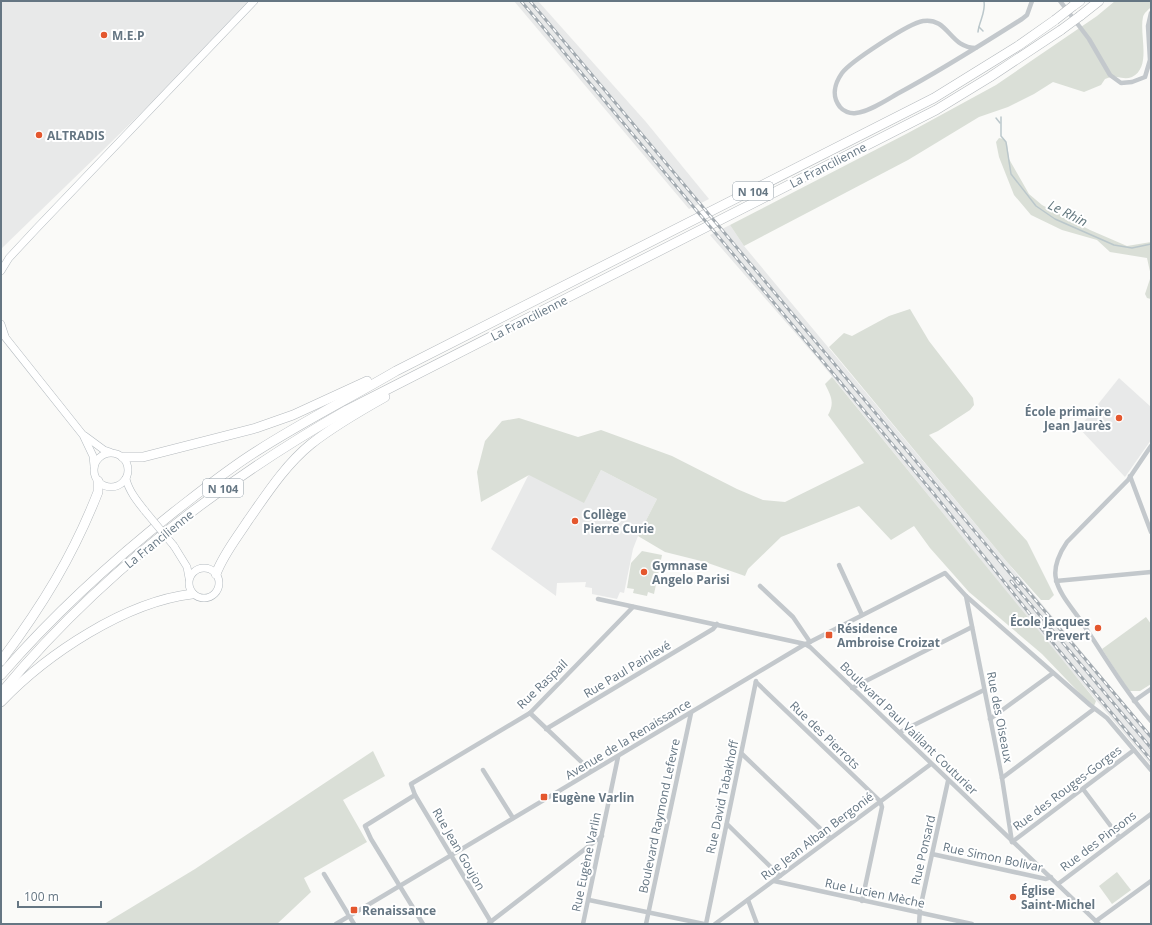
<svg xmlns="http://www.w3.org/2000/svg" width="1152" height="925" font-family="'Open Sans',sans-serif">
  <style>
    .built { fill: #e8e9e9 }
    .green { fill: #dadfd7 }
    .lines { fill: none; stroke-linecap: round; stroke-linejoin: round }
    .stream { stroke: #bbc7cb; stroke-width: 1.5 }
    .secondary-casing { stroke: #b3babf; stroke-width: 8 }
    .highway-casing { stroke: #b4b9bd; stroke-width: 10 }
    .street { stroke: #c3c8cc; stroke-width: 4.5 }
    .secondary { stroke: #fff; stroke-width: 7 }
    .highway { stroke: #fff; stroke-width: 9 }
    .rail-casing { stroke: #a2aab0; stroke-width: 3 }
    .rail { stroke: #fff; stroke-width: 1.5; stroke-dasharray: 4.5; stroke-linecap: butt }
    .secondary-bridge-casing { stroke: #b3babf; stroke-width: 8; stroke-linecap: butt }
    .highway-bridge-casing { stroke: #b4b9bd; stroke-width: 10; stroke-linecap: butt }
    .secondary-bridge { stroke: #fff; stroke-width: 7 }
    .highway-bridge { stroke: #fff; stroke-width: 9 }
    .poi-dot { fill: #e4572e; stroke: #fff; stroke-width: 1.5 }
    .labels { text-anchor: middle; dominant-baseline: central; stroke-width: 4; stroke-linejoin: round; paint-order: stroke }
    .shield { fill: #fff; stroke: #939fa8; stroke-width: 1 }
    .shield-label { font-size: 11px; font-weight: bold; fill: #657683 }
    .poi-label { font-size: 12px; font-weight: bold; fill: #657683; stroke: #fff; text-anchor: start }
    .street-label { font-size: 12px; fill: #657683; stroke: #fff }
    .water-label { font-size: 13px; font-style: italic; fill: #60757c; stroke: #fff }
  </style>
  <rect width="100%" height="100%" fill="#fafaf8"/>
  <g class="built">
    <polygon points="1,1 251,1 201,55 1,249"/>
    <polygon points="514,1 538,1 646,122 709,199 689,209"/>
    <polygon points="730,225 744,246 1151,735 1151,765 1057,654 817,358 710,235"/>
    <polygon points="1119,378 1151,407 1151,440 1125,477 1079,428"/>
    <polygon points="601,470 657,499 638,536 633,549 624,593 620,592 617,599 592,594 592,588 585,587 586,582 557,583 556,596 491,549 529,474 584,502"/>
  </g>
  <g class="green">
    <path d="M1115 1H1151V7C1148 10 1144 13 1143 17 1139 35 1152 67 1132 77 1127 79 1122 78 1117 77 1113 76 1108 78 1105 79L1101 85 1084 92 1053 82 1034 94 1008 107 979 117 908 160 744 246 730 225 908 133 996 85 1097 16Z"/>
    <polygon points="999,138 1004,139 1007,144 1009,159 1029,194 1042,205 1090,230 1127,246 1151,242 1151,299 1147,298 1145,294 1151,276 1147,258 1110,252 1097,240 1062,230 1031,215 1014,195 999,157 996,142"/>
    <polygon points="910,309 929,341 973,398 974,405 970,410 938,431 929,435 1027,541 1054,595 1049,600 1041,600 1007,562 829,347 844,333 852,336 889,316"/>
    <path d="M832 377 1096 701 1094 706H1092L1042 654 969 592 930 548 914 526 891 540 859 506 781 537 748 569 745 576 705 562 665 552 638 536 657 499 601 470 584 503 529 475 481 502 477 472 485 441 502 421 519 418 578 437 601 430 672 456 737 489 763 500 785 502 864 463 828 415C835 403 831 396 825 384Z"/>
    <polygon points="642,551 662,555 654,594 648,592 647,596 633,593 634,589 627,588 631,563"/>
    <polygon points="1146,617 1151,624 1151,684 1140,691 1129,691 1102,649"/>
    <polygon points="373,751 385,776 343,800 367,842 304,878 311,892 277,924 104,924 195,869"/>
    <polygon points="1117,872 1131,890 1112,904 1099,886"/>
  </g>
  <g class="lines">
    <g class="stream">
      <polyline points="979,27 983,31"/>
      <path d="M978 32C979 21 986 13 984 1"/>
      <polyline points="1001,117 1001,136 1006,142 1011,174 1036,206 1055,219 1114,245 1132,248 1151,244"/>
      <polyline points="996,118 1000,123"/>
    </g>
    <defs>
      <g id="secondary">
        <polyline points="1,271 9,258 36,229 254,1"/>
        <polyline points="1,324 5,336"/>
        <polyline points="1,332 83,435 93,456 94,466"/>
        <polyline points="85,436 104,450 110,452"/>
        <circle cx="111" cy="470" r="17"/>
        <path d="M126 479C129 491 137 501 145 511"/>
        <polyline points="174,546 187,567 189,578"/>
        <circle cx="204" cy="583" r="15"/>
      </g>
      <g id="highway">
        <polyline points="1073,6 1080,1"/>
        <polyline points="1080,16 1099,1"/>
        <polyline points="123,457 143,457 256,428 293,415 367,381"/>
        <path d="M216 574C223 555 236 539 247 522 266 495 285 465 311 444 334 426 360 411 385 397"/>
        <path d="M1 661C42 606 73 556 98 492V481"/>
        <path d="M1 675C53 615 112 561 174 512 201 491 228 469 257 451 302 422 350 398 396 371L934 98 1018 46 1055 20"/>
        <path d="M1 693C97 577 217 484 347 410L936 110 990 77 1061 30"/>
        <path d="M1 702C47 654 125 602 192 594"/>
      </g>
    </defs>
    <use href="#secondary" class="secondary-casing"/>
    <use href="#highway" class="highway-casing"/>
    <g class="street">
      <polyline points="1060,1 1089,39 1110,75 1121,83 1132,82 1145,77 1150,60 1148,26 1151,13"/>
      <path d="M976 48C949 48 949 17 923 21 909 23 850 62 842 73 835 83 831 96 840 107 843 111 850 114 856 113 870 111 885 101 897 94 940 71 981 45 1022 19L1027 15 1032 1"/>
      <path d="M1151 446 1128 480 1067 542C1060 552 1053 567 1056 579 1059 594 1073 609 1081 621 1104 655 1124 690 1151 721"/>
      <polyline points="1130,476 1151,532"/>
      <polyline points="839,565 862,615"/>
      <polyline points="1056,581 1151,572"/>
      <polyline points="760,586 793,617 810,642"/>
      <polyline points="966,596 1002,778 1012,842"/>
      <polyline points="598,599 805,644 810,647 1099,924"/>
      <polyline points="756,682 880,801 882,807 862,901"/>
      <polyline points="852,688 972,627"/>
      <polyline points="1134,701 1151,689"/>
      <polyline points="530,713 591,771"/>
      <polyline points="990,719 1053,673"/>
      <polyline points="546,729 713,629 717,624"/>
      <polyline points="900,732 984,690"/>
      <polyline points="742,754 830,838"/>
      <polyline points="483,770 513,818"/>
      <polyline points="1002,778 1094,709"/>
      <polyline points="1083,789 1119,837"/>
      <polyline points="415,795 365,826 371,839 423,924"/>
      <polyline points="727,824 780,876"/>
      <polyline points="1012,842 1134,750"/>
      <polyline points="932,854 1046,879 1051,877"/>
      <polyline points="324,874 354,924"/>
      <polyline points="774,881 972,924"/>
      <polyline points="1058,884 1151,814"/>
      <polyline points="589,900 704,924"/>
      <polyline points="748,900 757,924"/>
      <polyline points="1096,921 1151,881"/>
      <polyline points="491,922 415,795 411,784 530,713 633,607"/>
      <polyline points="489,923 602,836"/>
      <polyline points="336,924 802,646 945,573 966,596 1090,705 1107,718 1151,770"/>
      <polyline points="583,924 618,757"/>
      <polyline points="646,924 691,713"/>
      <polyline points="706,924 756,681"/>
      <polyline points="715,924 931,764"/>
      <polyline points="919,924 920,909 948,781"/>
    </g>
    <use href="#secondary" class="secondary"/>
    <use href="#highway" class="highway"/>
    <defs>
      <g id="rail">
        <polyline points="521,1 934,494 1057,648 1151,760"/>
        <polyline points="530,1 1019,584"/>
        <polyline points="1017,578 1151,737"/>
        <polyline points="1011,581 1151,748"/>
      </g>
    </defs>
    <use href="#rail" class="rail-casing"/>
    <use href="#rail" class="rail"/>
    <defs>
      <polyline id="secondary-bridge" points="145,511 174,546"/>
      <g id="highway-bridge">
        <polyline points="1055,20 1073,6"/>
        <polyline points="1061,30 1080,16"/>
      </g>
    </defs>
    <use href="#secondary-bridge" class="secondary-bridge-casing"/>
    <use href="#highway-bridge" class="highway-bridge-casing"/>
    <use href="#secondary-bridge" class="secondary-bridge"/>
    <use href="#highway-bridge" class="highway-bridge"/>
  </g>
  <g class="poi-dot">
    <circle cx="104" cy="35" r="4"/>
    <circle cx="39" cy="135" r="4"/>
    <circle cx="1119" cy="418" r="4"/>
    <circle cx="575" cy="521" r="4"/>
    <circle cx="644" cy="572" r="4"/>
    <circle cx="1098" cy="628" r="4"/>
    <rect x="825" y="631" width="8" height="8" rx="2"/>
    <rect x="540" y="793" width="8" height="8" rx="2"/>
    <circle cx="1013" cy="897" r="4"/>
    <rect x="350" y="906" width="8" height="8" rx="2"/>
  </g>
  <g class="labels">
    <g class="shield">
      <rect x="733" y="182" width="40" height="18" rx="3"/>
      <rect x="203" y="479" width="40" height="18" rx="3"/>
    </g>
    <g class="shield-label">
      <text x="753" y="191">N 104</text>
      <text x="223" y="488">N 104</text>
    </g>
    <g class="poi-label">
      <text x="112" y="35">M.E.P</text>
      <text x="47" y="135">ALTRADIS</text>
      <text x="1111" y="411" text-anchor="end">École primaire<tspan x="1111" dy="14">Jean Jaurès</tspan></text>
      <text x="583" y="514">Collège<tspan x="583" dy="14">Pierre Curie</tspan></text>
      <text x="652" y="565">Gymnase<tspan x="652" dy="14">Angelo Parisi</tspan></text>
      <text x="1090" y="621" text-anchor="end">École Jacques<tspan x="1090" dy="14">Prevert</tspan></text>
      <text x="837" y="628">Résidence<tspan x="837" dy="14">Ambroise Croizat</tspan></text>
      <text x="552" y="797">Eugène Varlin</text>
      <text x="1021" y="890">Église<tspan x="1021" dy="14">Saint-Michel</tspan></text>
      <text x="362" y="910">Renaissance</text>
    </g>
    <g class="street-label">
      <text transform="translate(828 165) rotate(-27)">La Francilienne</text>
      <text transform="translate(529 318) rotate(-27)">La Francilienne</text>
      <text transform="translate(159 539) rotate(-39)">La Francilienne</text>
      <text transform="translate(627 669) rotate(-31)">Rue Paul Painlevé</text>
      <text transform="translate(542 684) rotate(-44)">Rue Raspail</text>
      <text transform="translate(1000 717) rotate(79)">Rue des Oiseaux</text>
      <text transform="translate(909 728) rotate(44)">Boulevard Paul Vaillant Couturier</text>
      <text transform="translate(825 735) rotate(44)">Rue des Pierrots</text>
      <text transform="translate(628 739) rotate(-31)">Avenue de la Renaissance</text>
      <text transform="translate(1067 788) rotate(-37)">Rue des Rouges-Gorges</text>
      <text transform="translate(722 797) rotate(-78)">Rue David Tabakhoff</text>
      <text transform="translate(659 816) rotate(-78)">Boulevard Raymond Lefevre</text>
      <text transform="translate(817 836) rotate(-37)">Rue Jean Alban Bergonié</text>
      <text transform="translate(1098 841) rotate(-37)">Rue des Pinsons</text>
      <text transform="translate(459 849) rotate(60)">Rue Jean Goujon</text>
      <text transform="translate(923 850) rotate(-77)">Rue Ponsard</text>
      <text transform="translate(993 857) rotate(12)">Rue Simon Bolivar</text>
      <text transform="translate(586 862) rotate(-78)">Rue Eugène Varlin</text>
      <text transform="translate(875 893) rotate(12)">Rue Lucien Mèche</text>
    </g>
    <g class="water-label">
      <text transform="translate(1068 213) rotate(27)">Le Rhin</text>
    </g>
  </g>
  <rect width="1152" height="925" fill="none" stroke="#657683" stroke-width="4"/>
  <path d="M18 901v6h83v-6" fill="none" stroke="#657683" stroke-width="2"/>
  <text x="24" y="901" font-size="12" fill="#657683" stroke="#ffffff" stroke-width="3" paint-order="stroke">100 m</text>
</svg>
